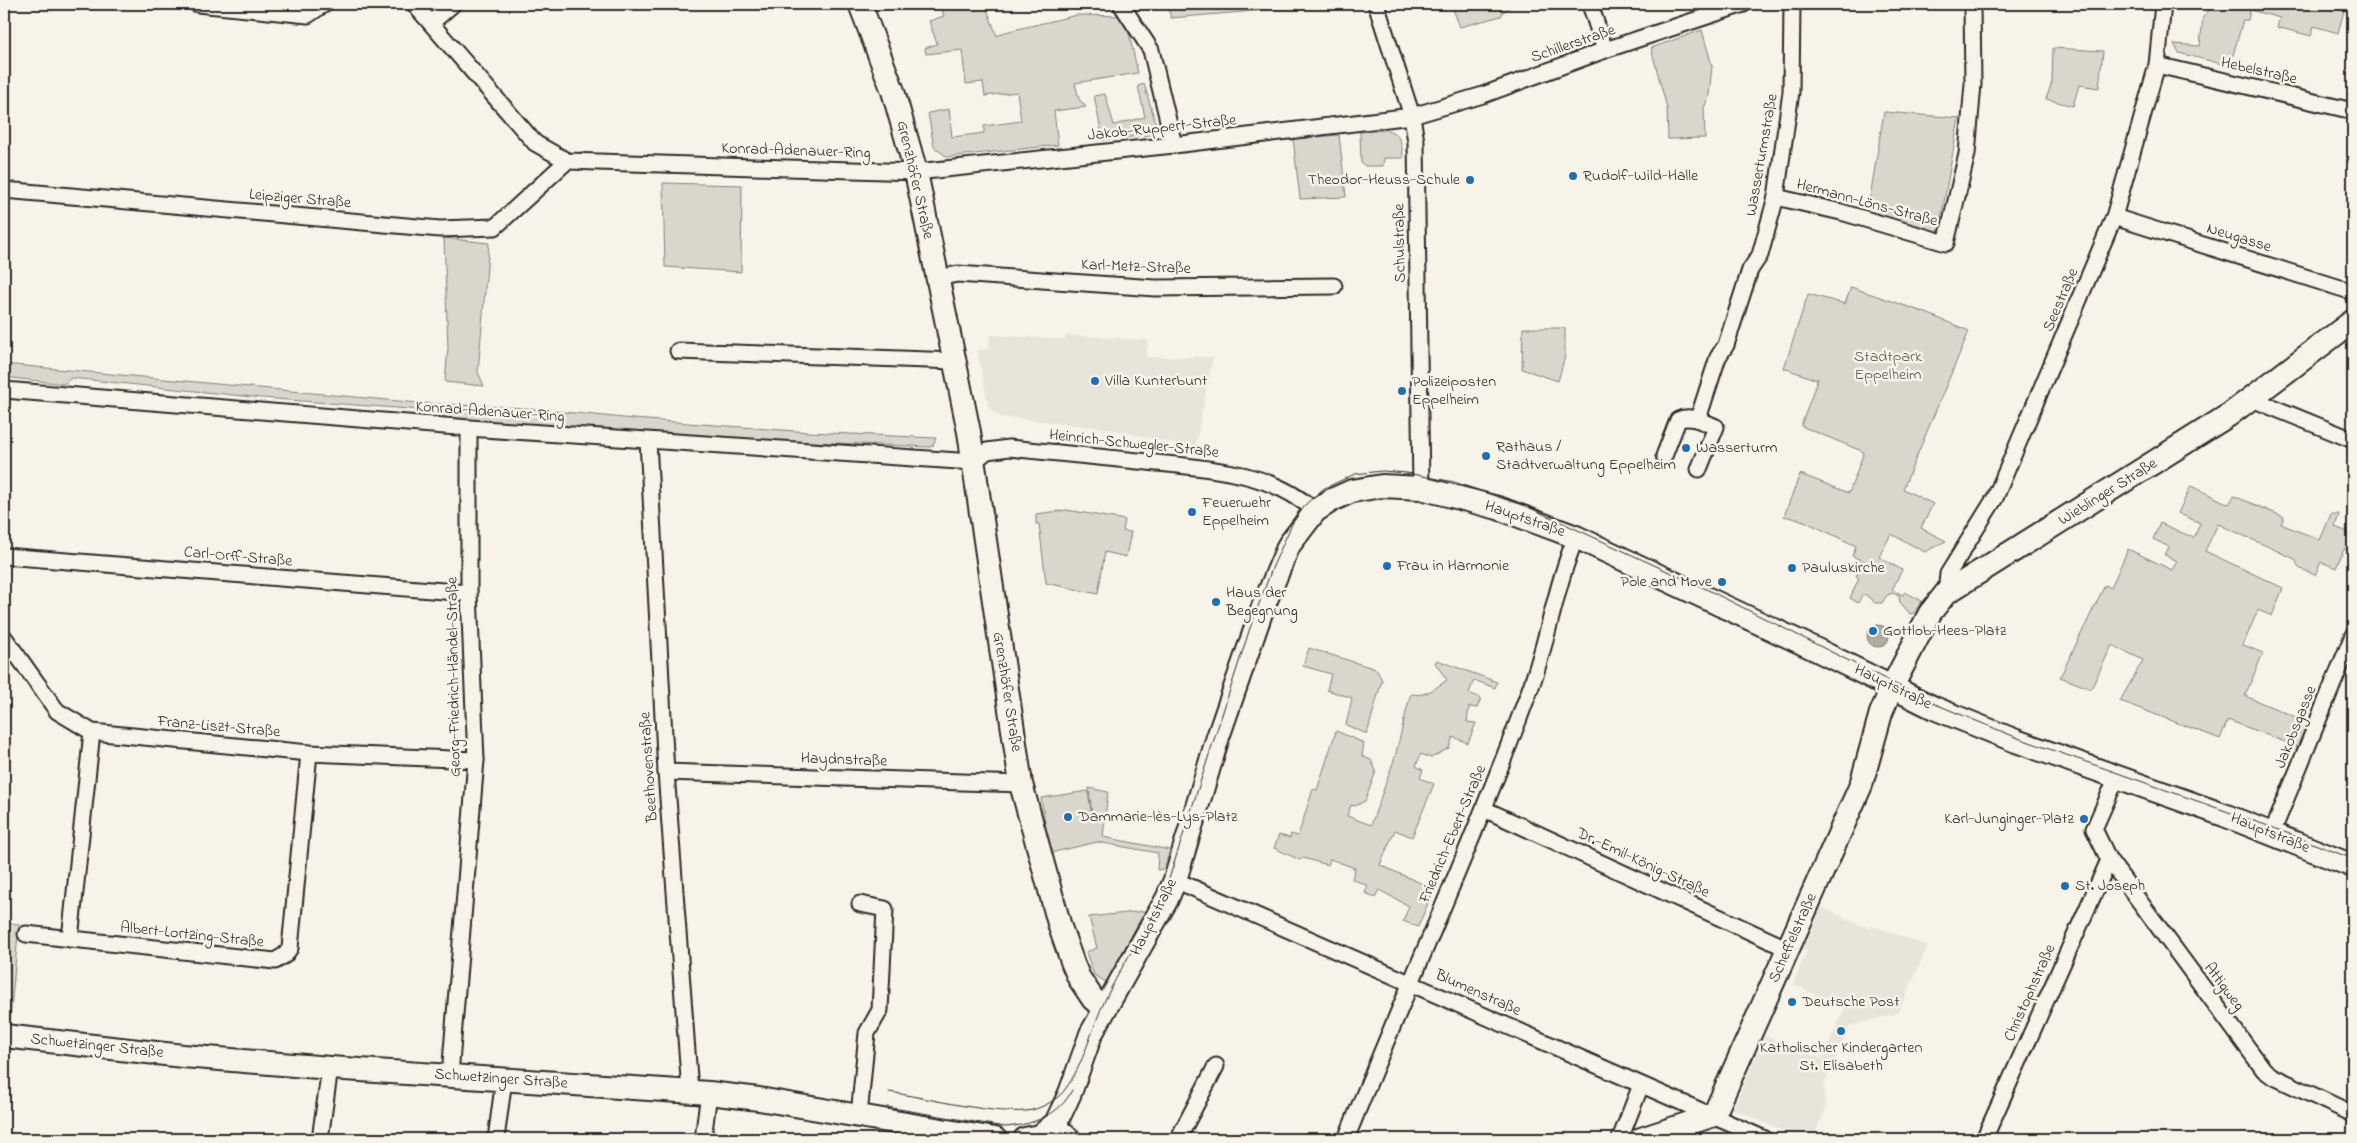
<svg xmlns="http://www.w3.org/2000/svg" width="2357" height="1143" font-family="'Indie Flower',sans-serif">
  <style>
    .built { fill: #e8e4da }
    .green { fill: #dad6cc; stroke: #82807c }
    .water { fill: #afaca4; stroke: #7a7874 }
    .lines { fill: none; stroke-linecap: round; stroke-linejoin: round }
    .street-casing { stroke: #2b2b2b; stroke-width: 19 }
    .secondary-casing { stroke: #2b2b2b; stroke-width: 26 }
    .street { stroke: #f7f3e8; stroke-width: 15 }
    .secondary { stroke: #f7f3e8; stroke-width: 22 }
    .tram { stroke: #2b2b2b; stroke-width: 1 }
    .poi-dot { fill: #1f6fb2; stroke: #f7f3e8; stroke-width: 2 }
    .labels { text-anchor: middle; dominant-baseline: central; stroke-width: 5; stroke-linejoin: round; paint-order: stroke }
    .street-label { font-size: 16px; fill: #2b2b2b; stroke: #f7f3e8 }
    .poi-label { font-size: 16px; fill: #2b2b2b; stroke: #f7f3e8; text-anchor: start }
    .park-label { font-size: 16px; fill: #575653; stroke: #f7f3e8 }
  </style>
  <rect width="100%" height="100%" fill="#f7f3e8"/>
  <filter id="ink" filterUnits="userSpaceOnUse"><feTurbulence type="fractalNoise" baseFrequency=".02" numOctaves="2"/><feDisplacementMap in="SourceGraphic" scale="10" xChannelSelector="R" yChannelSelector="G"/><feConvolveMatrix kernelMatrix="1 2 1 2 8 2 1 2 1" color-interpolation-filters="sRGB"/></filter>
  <g filter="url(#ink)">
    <g class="built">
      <polygon points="990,335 1065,339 1066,335 1148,340 1146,357 1213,357 1195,448 1104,428 1000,417 989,409 977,350 989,349"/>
      <polygon points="1821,907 1870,929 1871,926 1882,929 1928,946 1898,1013 1850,1026 1823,1086 1826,1109 1812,1139 1801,1139 1733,1109 1765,1036 1822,1059 1845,1008 1793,984 1807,951 1804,949"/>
    </g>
    <g class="green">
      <polygon points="940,4 985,4 997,36 1005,32 1077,15 1125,16 1138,73 1075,83 1079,99 1086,107 1054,111 1058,145 947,157 934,147 928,113 949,109 952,137 984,133 984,126 1021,121 1017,92 985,96 983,82 966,84 962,50 926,54 925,48 937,44 929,21 944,16"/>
      <polygon points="1167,4 1289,4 1290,8 1171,18"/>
      <polygon points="1451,4 1512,4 1513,5 1503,12 1501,16 1460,27"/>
      <polygon points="2209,4 2346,4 2338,33 2314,26 2311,36 2277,27 2280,18 2250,10 2248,20 2243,20 2230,66 2179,53 2174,44 2200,46 2203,17 2209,10"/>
      <polygon points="1702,30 1712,66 1709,95 1704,108 1705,138 1668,139 1667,108 1651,48"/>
      <polygon points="2053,48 2103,51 2099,88 2079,85 2073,106 2046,99 2052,82"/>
      <polygon points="1144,84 1156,124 1150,135 1103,140 1094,96 1105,94 1114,125 1145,117 1138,86"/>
      <polygon points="1884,112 1959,118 1939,230 1934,234 1867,215"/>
      <path d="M1387 130C1401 134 1402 144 1403 158H1384L1383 166H1365L1361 163 1360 132Z"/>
      <polygon points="1339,135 1346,197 1300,199 1293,139"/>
      <polygon points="663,183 742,185 741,272 665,267"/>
      <polygon points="444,238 489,243 478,372 484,386 445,382 448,348"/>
      <polygon points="1851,287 1926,313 1969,331 1903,489 1933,504 1921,528 1946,541 1925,552 1891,534 1879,557 1902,570 1892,590 1903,595 1905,592 1922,601 1914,613 1910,614 1900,602 1899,596 1893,593 1887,595 1882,603 1875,603 1866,595 1862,595 1858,603 1850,598 1859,578 1856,576 1863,561 1852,556 1856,546 1804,521 1784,516 1800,474 1849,493 1864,452 1801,426 1818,378 1817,380 1784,368 1808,294 1845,304"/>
      <polygon points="1523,328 1565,328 1565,356 1558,381 1522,369"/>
      <polygon points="4,364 419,403 524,408 634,419 809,432 936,438 933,446 929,447 650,435 444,417 436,411 262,398 71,378 64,384 4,377"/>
      <polygon points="2191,486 2229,504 2234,496 2284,517 2281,524 2320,540 2331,514 2339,514 2335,527 2351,533 2353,530 2353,553 2344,549 2336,568 2321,562 2315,575 2299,568 2295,559 2218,524 2205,551 2283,588 2272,616 2258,610 2243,645 2263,653 2245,696 2308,722 2298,747 2228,720 2220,739 2120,701 2143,660 2112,645 2091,689 2060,677 2105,585 2111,588 2128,549 2172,570 2177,561 2165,555 2169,547 2153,539 2160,523 2194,538 2200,523 2178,513"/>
      <polygon points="1067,510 1125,520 1123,531 1131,532 1126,557 1105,552 1098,594 1046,583 1039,524 1036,524 1036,514"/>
      <polygon points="1309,648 1376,669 1382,680 1367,734 1346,725 1352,698 1327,690 1331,674 1303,666"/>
      <path d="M1437 660 1497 682 1495 688 1474 680 1469 693 1481 698 1477 708 1469 707 1467 722 1476 723 1468 743 1453 737 1449 748 1431 758 1421 754 1416 766 1423 770 1420 778 1434 784 1412 837 1395 830 1380 865 1434 889 1418 927 1403 921 1409 906 1379 890 1375 897 1365 893 1368 886 1352 879 1355 868 1330 859 1328 865 1303 858 1300 860 1274 848 1279 835 1290 838 1291 834 1298 836 1313 789 1317 790 1336 731 1364 743 1362 756 1371 760 1376 771 1365 801 1355 806 1351 805 1347 816 1371 825 1395 757 1410 696 1412 694C1426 697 1435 688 1447 680L1435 663Z"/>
      <polygon points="1089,788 1108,792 1103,837 1170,850 1164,869 1157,870 1158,853 1097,842 1050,853 1041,798 1088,791 1092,817"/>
      <polygon points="1145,911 1106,982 1094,975 1086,952 1097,948 1089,917"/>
      <polygon points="4,923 19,924 10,1020 4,1019"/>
    </g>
    <circle class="water" cx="1878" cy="636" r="11"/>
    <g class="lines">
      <defs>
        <g id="street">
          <polyline points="197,4 308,15 324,4"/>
          <polyline points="414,4 535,143 567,161 916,172 1174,145 1412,116 1483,95 1605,50 1744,4"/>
          <polyline points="1121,4 1151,50 1174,145"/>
          <polyline points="1376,4 1412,116 1416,142 1421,488"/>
          <polyline points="1590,4 1605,50"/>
          <polyline points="431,23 453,4"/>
          <polyline points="2157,65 2353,111"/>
          <polyline points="4,190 440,229 495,227 567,161"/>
          <polyline points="1776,197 1841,212 1946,243 1967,154 1973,84 1972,4"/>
          <polyline points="2114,217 2353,292"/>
          <polyline points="937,278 958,274 1155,288 1334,286"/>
          <polyline points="678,351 955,361"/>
          <path d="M4 390 469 428 973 462 987 451 1009 448C1052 452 1095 457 1138 461 1198 468 1268 468 1315 511"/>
          <polyline points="2252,399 2353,440"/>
          <polyline points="1698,419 1718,357 1726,345 1750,270 1760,255 1776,197 1791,92 1792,4"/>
          <polyline points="648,441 666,772 690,1091"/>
          <path d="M1664 456 1678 420C1690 414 1704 422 1716 427L1699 469"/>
          <polyline points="4,556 469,593"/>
          <polyline points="1946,593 1948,574 1995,498 2114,217 2157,65 2163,4"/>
          <polyline points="4,637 57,711 92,732 309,753 476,760"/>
          <polyline points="666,772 1021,784"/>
          <polyline points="2117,777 2094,829 2109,860 2264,1070 2272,1076 2353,1114"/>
          <polyline points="1484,809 1788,949"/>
          <polyline points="2272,833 2353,635"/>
          <polyline points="1175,880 1765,1139"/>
          <polyline points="26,934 275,961 285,955 290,948 309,753"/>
          <polyline points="70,939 92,732"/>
          <polyline points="450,1075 476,760 469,593 469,428"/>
          <polyline points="859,1116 867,1033 880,1010 885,909 860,904"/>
          <polyline points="1056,1123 1074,1139"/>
          <polyline points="320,1139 330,1068"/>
          <polyline points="496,1139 504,1079"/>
          <polyline points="703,1139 709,1093"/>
          <polyline points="1178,1139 1216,1066"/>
          <path d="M1346 1139C1406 990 1473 843 1529 692 1548 642 1555 587 1576 537"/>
          <polyline points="1620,1139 1641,1085"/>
          <polyline points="1984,1139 2109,860"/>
        </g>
        <g id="secondary">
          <polyline points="860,4 893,91 916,172 969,432 1021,784 1060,927 1073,964 1079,978 1093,999 1105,1008"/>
          <polyline points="4,1036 183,1056 330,1068 709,1093 759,1099 995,1139"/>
          <polyline points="1025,1139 1040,1136 1056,1123 1070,1093 1091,1034 1167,899 1175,880 1218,737 1263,607 1289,545 1315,511 1332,500 1352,491 1382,486 1421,488 1498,508 1576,537 1819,651 1934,708 2016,741 2224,815 2353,866"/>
          <polyline points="1641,1139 1714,1115 1861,785 1881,713 1892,687 1930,613 1946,593 2229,415 2353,321"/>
        </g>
      </defs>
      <use href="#street" class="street-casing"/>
      <use href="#secondary" class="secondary-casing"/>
      <use href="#street" class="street"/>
      <use href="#secondary" class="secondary"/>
      <g class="tram">
        <path d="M889 1092C923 1097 1002 1117 1032 1110 1044 1107 1056 1100 1064 1091 1085 1064 1091 1028 1106 998 1124 960 1149 927 1166 888L1250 628 1273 566 1292 524 1306 504 1323 489 1355 474 1382 471 1407 473 1454 482 1528 507 1706 589 1935 704 2018 738 2274 828 2353 859"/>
        <path d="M887 1107 1005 1127C1031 1125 1060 1116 1072 1090"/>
      </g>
    </g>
  </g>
  <g class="poi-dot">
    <circle cx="1573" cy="176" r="5"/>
    <circle cx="1470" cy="180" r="5"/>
    <circle cx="1095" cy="381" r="5"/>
    <circle cx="1402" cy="391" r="5"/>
    <circle cx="1686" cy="448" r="5"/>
    <circle cx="1486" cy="456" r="5"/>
    <circle cx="1192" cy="512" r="5"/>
    <circle cx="1387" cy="566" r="5"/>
    <circle cx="1792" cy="568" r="5"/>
    <circle cx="1722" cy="582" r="5"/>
    <circle cx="1216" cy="602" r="5"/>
    <circle cx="1873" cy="631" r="5"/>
    <circle cx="1068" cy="817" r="5"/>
    <circle cx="2084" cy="819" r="5"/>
    <circle cx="2065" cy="886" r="5"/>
    <circle cx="1792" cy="1002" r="5"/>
    <circle cx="1841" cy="1031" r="5"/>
  </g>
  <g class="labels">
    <g class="street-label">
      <text transform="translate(1573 44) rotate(-19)">Schillerstraße</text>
      <text transform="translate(2259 71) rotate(13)">Hebelstraße</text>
      <text transform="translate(1162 128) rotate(-6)">Jakob-Ruppert-Straße</text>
      <text transform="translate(796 151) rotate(2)">Konrad-Adenauer-Ring</text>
      <text transform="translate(1762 155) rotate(-80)">Wasserturmstraße</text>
      <text transform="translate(915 180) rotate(77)">Grenzhöfer Straße</text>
      <text transform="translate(300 199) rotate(5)">Leipziger Straße</text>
      <text transform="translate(1867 203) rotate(15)">Hermann-Löns-Straße</text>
      <text transform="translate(2239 238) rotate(17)">Neugasse</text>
      <text transform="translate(1400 243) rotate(-91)">Schulstraße</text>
      <text transform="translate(1136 267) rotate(2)">Karl-Metz-Straße</text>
      <text transform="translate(2061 300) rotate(-67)">Seestraße</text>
      <text transform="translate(490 412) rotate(4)">Konrad-Adenauer-Ring</text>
      <text transform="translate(1134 444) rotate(6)">Heinrich-Schwegler-Straße</text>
      <text transform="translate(2108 492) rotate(-32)">Wieblinger Straße</text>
      <text transform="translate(1525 519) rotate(19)">Hauptstraße</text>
      <text transform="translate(238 557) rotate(5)">Carl-Orff-Straße</text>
      <text transform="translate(454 677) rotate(-91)">Georg-Friedrich-Händel-Straße</text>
      <text transform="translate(1893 687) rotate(26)">Hauptstraße</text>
      <text transform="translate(1007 692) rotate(81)">Grenzhöfer Straße</text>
      <text transform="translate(219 727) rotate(5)">Franz-Liszt-Straße</text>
      <text transform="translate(2296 727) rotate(-68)">Jakobsgasse</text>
      <text transform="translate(844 760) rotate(2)">Haydnstraße</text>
      <text transform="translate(649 767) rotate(-94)">Beethovenstraße</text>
      <text transform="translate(2270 833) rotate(22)">Hauptstraße</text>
      <text transform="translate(1453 834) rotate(-67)">Friedrich-Ebert-Straße</text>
      <text transform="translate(1643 863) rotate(25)">Dr.-Emil-König-Straße</text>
      <text transform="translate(1154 917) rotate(-63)">Hauptstraße</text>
      <text transform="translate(192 935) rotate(6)">Albert-Lortzing-Straße</text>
      <text transform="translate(1793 938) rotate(-66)">Scheffelstraße</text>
      <text transform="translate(2224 987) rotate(53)">Attigweg</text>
      <text transform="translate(1478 993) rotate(24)">Blumenstraße</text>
      <text transform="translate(2030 993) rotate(-66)">Christophstraße</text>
      <text transform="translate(97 1046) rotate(6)">Schwetzinger Straße</text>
      <text transform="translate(501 1079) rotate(4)">Schwetzinger Straße</text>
    </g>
    <g class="poi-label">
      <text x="1583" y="176">Rudolf-Wild-Halle</text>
      <text x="1460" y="180" text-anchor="end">Theodor-Heuss-Schule</text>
      <text x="1105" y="381">Villa Kunterbunt</text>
      <text x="1412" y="382">Polizeiposten<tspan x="1412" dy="18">Eppelheim</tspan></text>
      <text x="1496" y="447">Rathaus /<tspan x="1496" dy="18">Stadtverwaltung Eppelheim</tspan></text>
      <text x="1696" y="448">Wasserturm</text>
      <text x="1202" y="503">Feuerwehr<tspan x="1202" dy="18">Eppelheim</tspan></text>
      <text x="1397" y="566">Frau in Harmonie</text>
      <text x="1802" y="568">Pauluskirche</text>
      <text x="1712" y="582" text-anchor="end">Pole and Move</text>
      <text x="1226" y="593">Haus der<tspan x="1226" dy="18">Begegnung</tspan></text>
      <text x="1883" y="631">Gottlob-Hees-Platz</text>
      <text x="1078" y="817">Dammarie-lès-Lys-Platz</text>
      <text x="2074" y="819" text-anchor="end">Karl-Junginger-Platz</text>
      <text x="2075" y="886">St. Joseph</text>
      <text x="1802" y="1002">Deutsche Post</text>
      <text x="1841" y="1048" text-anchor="middle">Katholischer Kindergarten<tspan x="1841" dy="18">St. Elisabeth</tspan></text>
    </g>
    <g class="park-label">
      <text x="1888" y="357">Stadtpark<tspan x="1888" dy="18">Eppelheim</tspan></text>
    </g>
  </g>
  <rect width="2357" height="1143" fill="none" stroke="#f7f3e8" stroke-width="20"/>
  <rect x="10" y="10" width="2337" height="1123" fill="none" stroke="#2b2b2b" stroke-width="2" filter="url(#ink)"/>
</svg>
